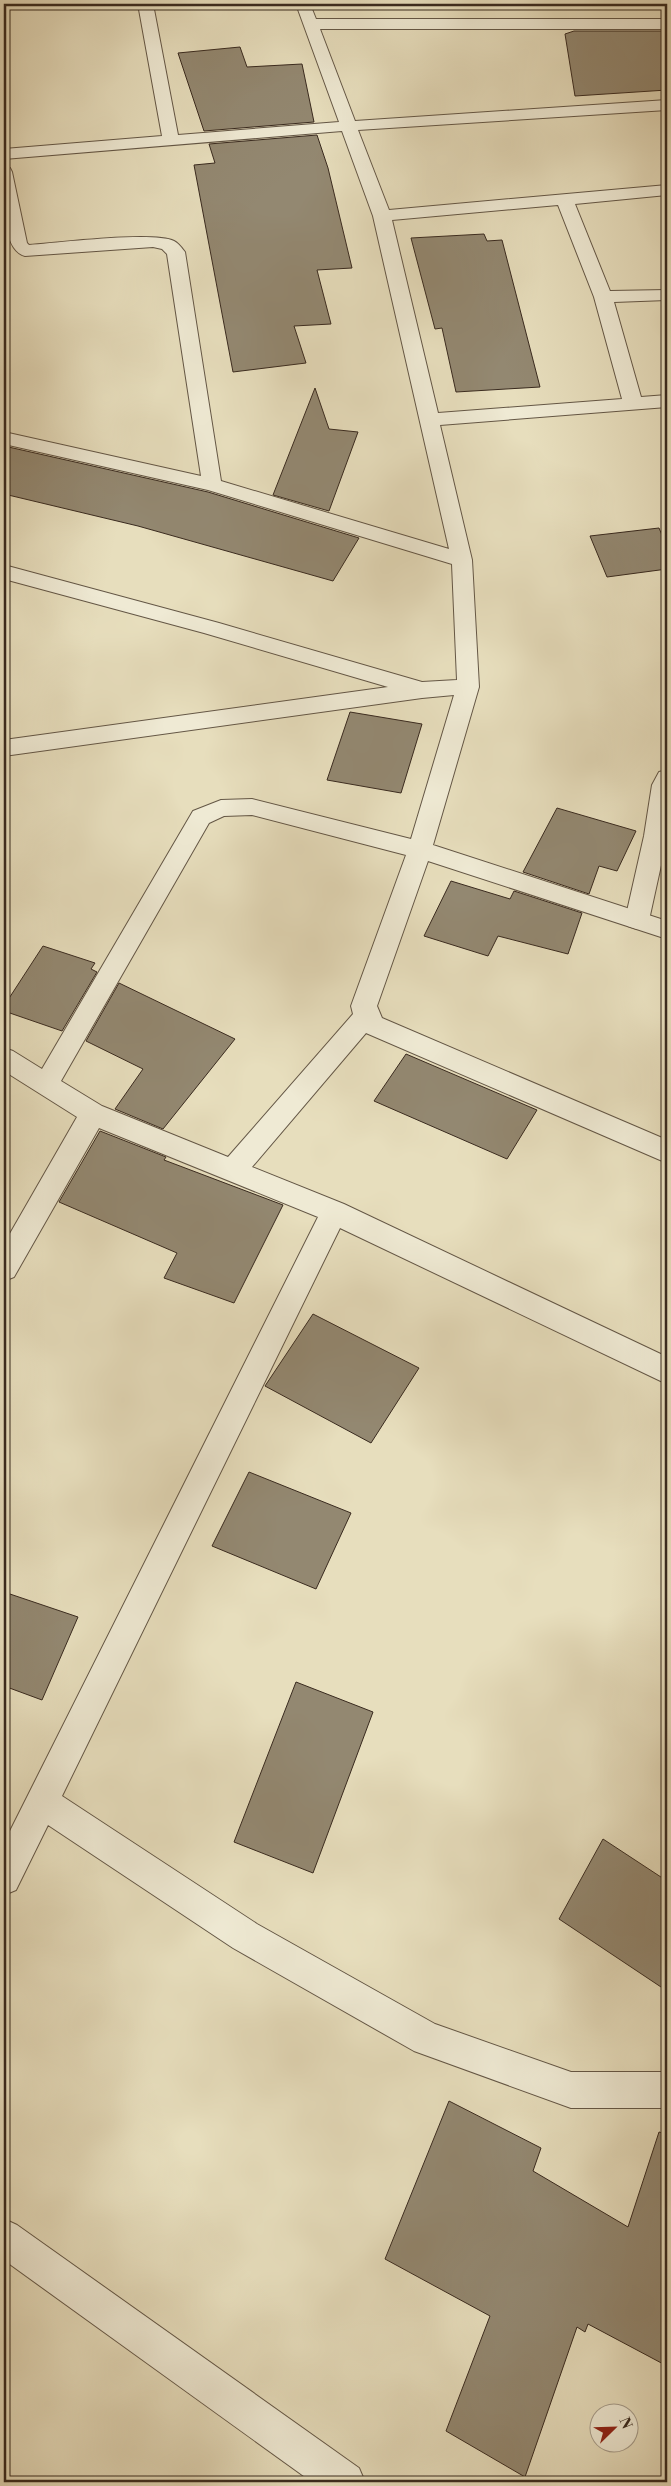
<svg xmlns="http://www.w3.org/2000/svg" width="671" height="2486" font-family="'Libre Bodoni',serif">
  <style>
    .building { fill: #938871; stroke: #392a1f }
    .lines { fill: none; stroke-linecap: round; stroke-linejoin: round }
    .service-casing { stroke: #645746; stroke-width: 2 }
    .minor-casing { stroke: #645746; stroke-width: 2 }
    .service { fill: #efead4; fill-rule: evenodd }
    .minor { fill: #efead4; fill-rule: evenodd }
  </style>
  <rect width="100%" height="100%" fill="#e7debd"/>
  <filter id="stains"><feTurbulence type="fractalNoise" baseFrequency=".004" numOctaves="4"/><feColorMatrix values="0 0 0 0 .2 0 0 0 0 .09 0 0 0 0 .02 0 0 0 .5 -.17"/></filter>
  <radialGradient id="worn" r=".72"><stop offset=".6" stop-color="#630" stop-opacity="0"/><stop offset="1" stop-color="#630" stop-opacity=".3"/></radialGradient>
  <g class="building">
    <polygon points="574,31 667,31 667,90 575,96 565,34"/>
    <polygon points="240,47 247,67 302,64 314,122 204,131 178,53"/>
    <polygon points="317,135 328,168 352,268 317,270 331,324 294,326 306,363 233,372 194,165 215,163 209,144"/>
    <polygon points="484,234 487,241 502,240 540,387 456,392 442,328 435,329 411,238"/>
    <polygon points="315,388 329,429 358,432 329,511 273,495"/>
    <polygon points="4,446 208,492 359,538 333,581 138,526 4,494"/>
    <polygon points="659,528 667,547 667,569 607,577 590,536"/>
    <polygon points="350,712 422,724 401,793 327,780"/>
    <polygon points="557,808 636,831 617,871 599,866 589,894 523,872"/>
    <polygon points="451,881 510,899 514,891 582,913 568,954 498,936 488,956 424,936"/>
    <polygon points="43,946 95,963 91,969 97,972 62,1031 4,1011 4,1006"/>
    <polygon points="119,983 235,1039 163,1129 115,1109 143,1069 86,1041"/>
    <polygon points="406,1054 537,1110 507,1159 374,1101"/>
    <polygon points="100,1131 166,1157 164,1160 283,1205 234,1303 164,1278 177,1253 59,1202"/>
    <polygon points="313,1314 419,1368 371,1443 265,1386"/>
    <polygon points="249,1472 351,1513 316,1589 212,1546"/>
    <polygon points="4,1592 78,1617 42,1700 4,1686"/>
    <polygon points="296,1682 373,1712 313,1873 234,1842"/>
    <polygon points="603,1839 667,1881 667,1991 559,1919"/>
    <polygon points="449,2101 541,2148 533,2171 628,2227 659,2132 667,2134 667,2366 588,2324 585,2332 577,2327 525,2477 446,2431 490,2316 385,2259"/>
  </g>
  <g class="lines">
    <defs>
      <polygon id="service" points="667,770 667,838 649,920 646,926 637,929 628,926 625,920 644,836 652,785 659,772"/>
      <g id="minor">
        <path d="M138 4H153L178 135 339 122 296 4H310L316 19H667V29H320L355 121 667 100V110L358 130 389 210 667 185V195L575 204 610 291 667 290V300L614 302 641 397 667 395V407L440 425 472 560 479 687 433 845 667 921V939L428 861 377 1006 382 1018 667 1140V1163L366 1033 252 1167 344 1204 667 1357V1384L340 1228 62 1796 257 1924 435 2024 571 2072H667V2108H571L414 2051 233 1948 48 1825 16 1890 4 1895V1843L318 1217 99 1128 14 1277 4 1281V1244L77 1117 4 1071V1048L13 1051 42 1069 193 811 221 800 252 799 411 839 454 695 422 698 4 756V740L388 687 204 633 4 579V565L219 623 422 682 457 680 452 564 208 490 4 444V432L201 476 167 254 162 249 153 247 25 256C0 250 3 189 4 167L10 168 12 172 27 243 29 245C57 243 153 231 174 241 178 243 182 248 185 252L221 481 449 549 373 216 342 131 4 159V149L162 136ZM558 205 594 297 622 399 438 413 392 220ZM252 815 406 855 351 1006 353 1014 228 1157 102 1106 61 1081 209 823 224 816Z"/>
        <polygon points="4,2219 17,2225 359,2468 365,2482 312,2482 4,2260"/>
      </g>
    </defs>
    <use href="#service" class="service-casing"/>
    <use href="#minor" class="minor-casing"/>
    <use href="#service" class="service"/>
    <use href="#minor" class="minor"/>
  </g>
  <rect width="671" height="2486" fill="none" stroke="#e7debd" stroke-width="20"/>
  <rect x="5" y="5" width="661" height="2476" fill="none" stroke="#392a1f" stroke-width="2.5"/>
  <rect x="10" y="10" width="651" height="2466" fill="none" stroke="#392a1f"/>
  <g transform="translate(614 2428) rotate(67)"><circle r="24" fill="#efead4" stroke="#a69d8c"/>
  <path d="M0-4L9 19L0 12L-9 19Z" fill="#8f2418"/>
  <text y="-8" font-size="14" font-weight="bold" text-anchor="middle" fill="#392a1f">N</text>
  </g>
  <rect width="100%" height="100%" filter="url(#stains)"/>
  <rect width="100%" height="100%" fill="url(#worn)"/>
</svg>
